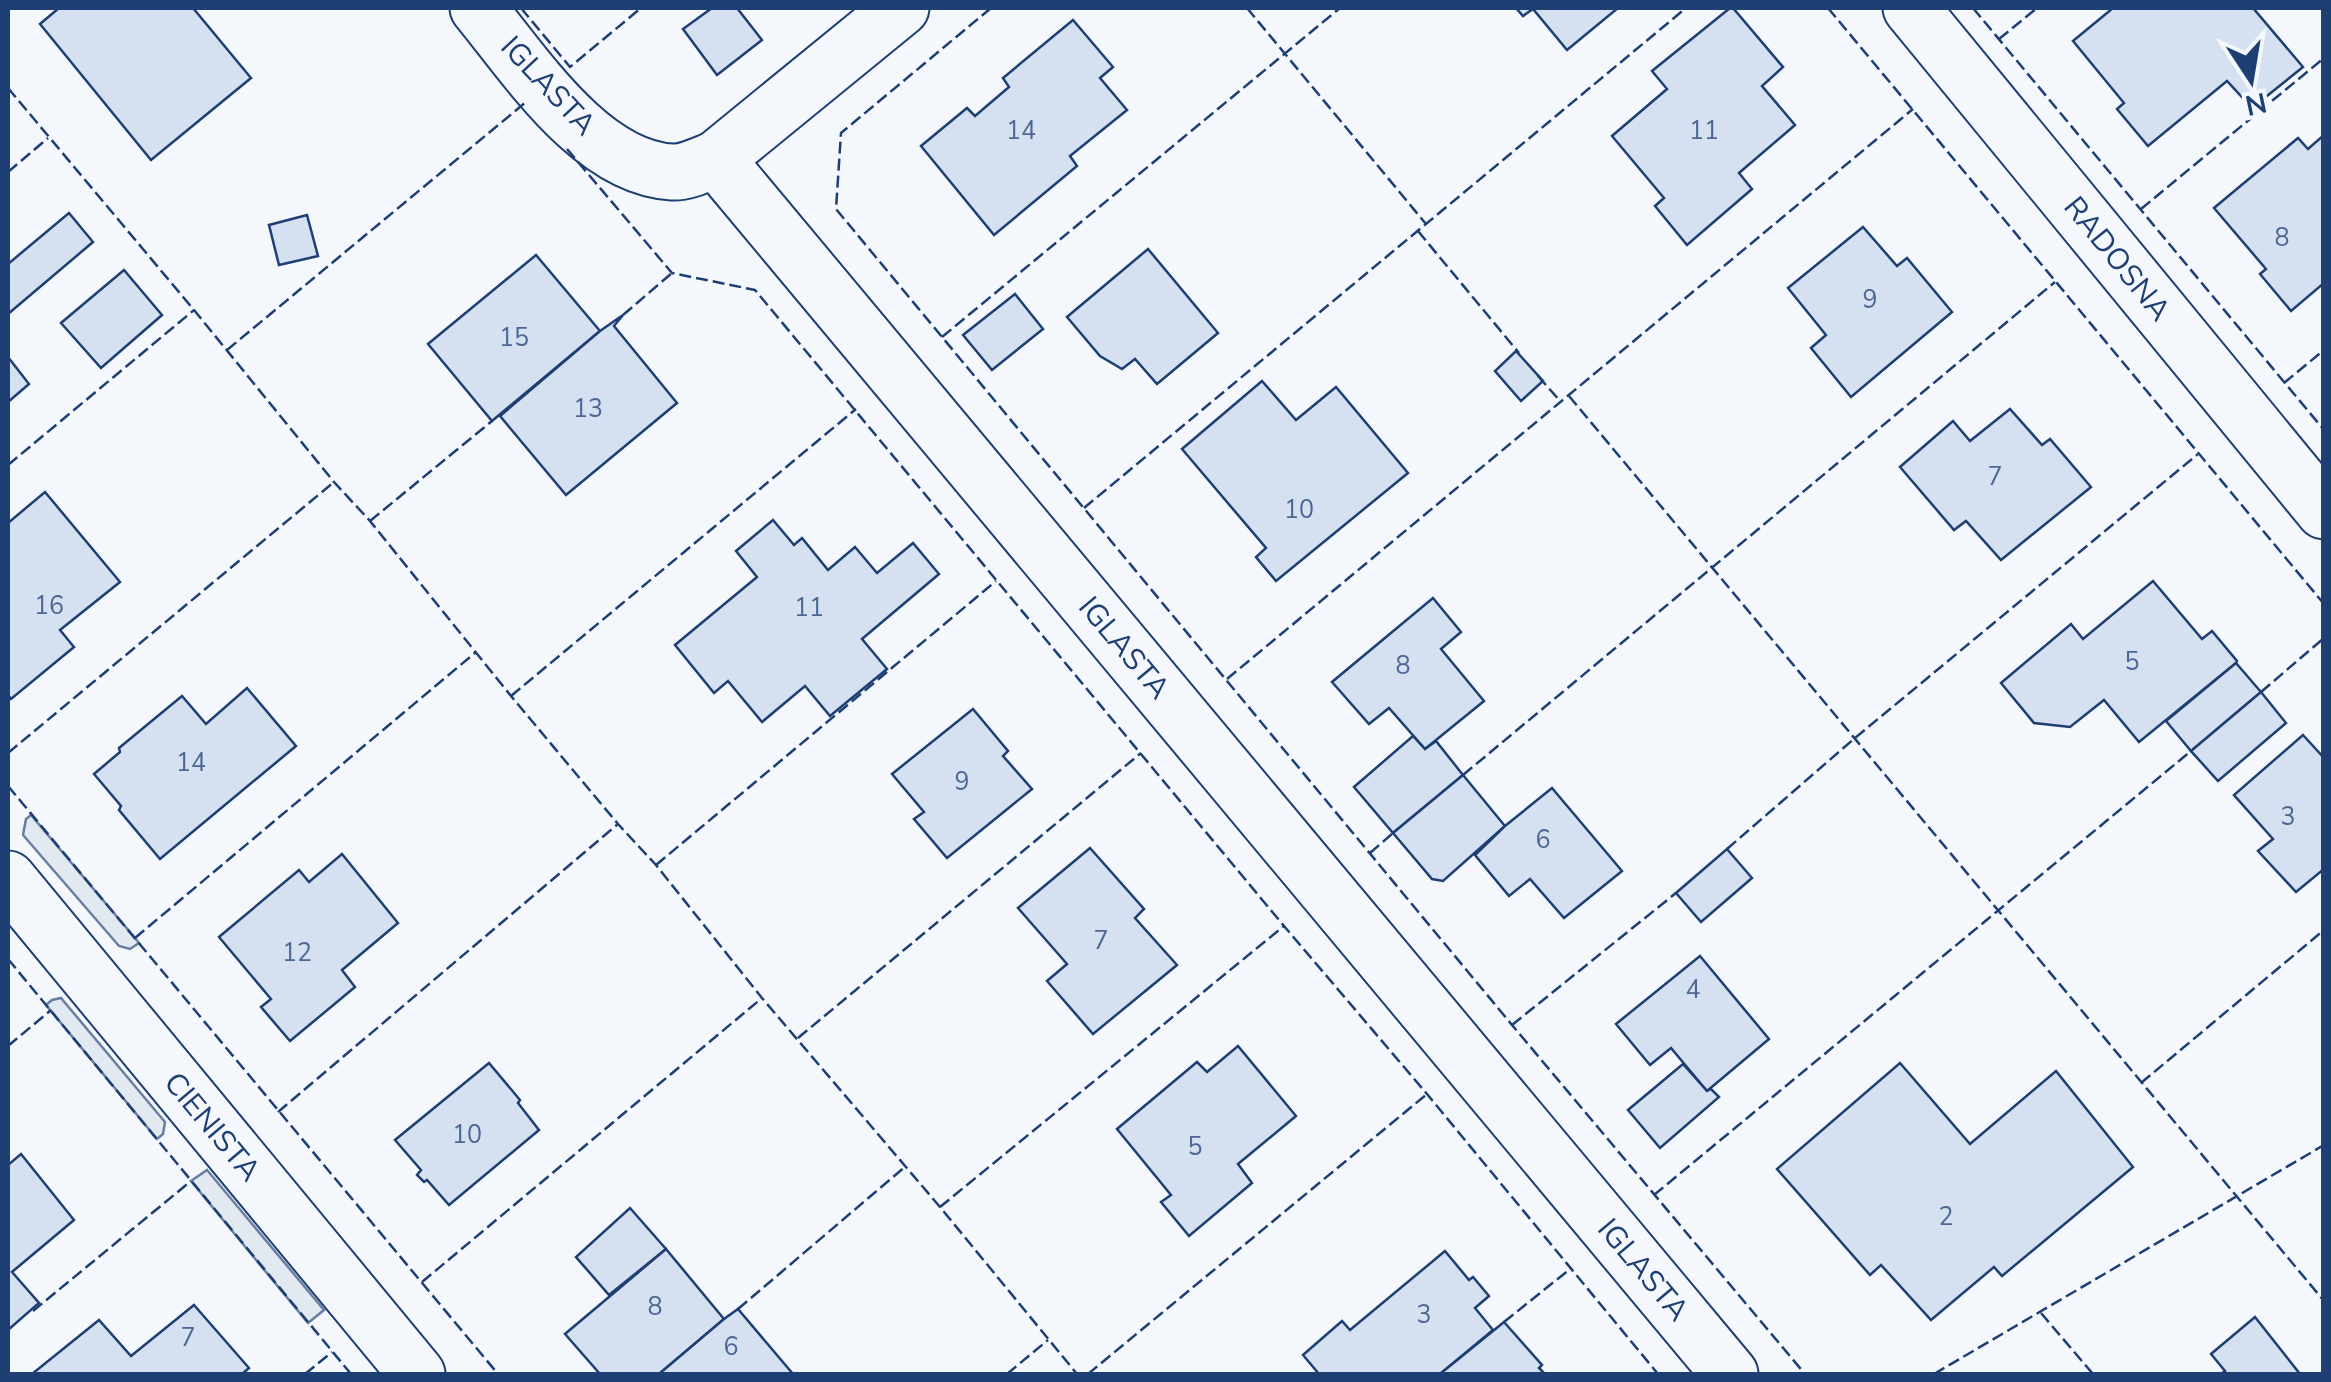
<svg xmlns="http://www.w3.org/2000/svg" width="2331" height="1382" font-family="'Nunito Sans',sans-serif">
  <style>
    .green { fill: #e3e9f0; stroke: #687fa3; stroke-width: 2.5 }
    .building { fill: #d5e0f0; stroke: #1d3f73; stroke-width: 2.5 }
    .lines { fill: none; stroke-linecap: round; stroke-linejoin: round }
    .minor-casing { stroke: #1d3f73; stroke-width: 59 }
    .minor { stroke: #f4f7fb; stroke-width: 55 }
    .fence { stroke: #1d3f73; stroke-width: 2.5; stroke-dasharray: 12 5; stroke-linecap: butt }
    .labels { text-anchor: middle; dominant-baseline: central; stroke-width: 8; stroke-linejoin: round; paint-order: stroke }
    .number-label { font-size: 25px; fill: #4b6792 }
    .street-label { font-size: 30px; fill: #1d3f73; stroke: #f4f7fb }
  </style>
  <rect width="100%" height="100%" fill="#f4f7fb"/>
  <g class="green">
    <polygon points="31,815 135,938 139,943 130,949 119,946 23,835 26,819"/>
    <polygon points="61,998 165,1122 163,1134 157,1139 46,1005 52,1000"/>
    <polygon points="207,1170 324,1310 308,1323 191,1181"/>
  </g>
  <g class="building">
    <polygon points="59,8 193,8 251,78 151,160 40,24"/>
    <polygon points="712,8 737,8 762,40 717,75 683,29"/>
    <polygon points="1516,8 1618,8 1567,50 1533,9 1523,16"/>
    <polygon points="1730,8 1733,8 1783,67 1762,86 1795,125 1739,173 1752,189 1687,245 1655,206 1664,198 1612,136 1667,89 1652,71"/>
    <polygon points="2113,8 2253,8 2303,67 2252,108 2227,81 2148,146 2117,109 2124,103 2073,41"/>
    <polygon points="1073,20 1113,67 1100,78 1127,110 1070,156 1077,166 994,235 921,146 967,108 975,116 1009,87 1003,78"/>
    <polygon points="2324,135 2324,283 2291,311 2260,274 2266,269 2214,208 2298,138 2308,149"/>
    <polygon points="69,213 93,242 8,314 8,264"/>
    <polygon points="307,215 318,256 279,265 269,225"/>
    <polygon points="1863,227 1897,266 1907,258 1952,312 1851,397 1811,348 1826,335 1788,288"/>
    <polygon points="1148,249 1218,333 1157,384 1135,359 1122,369 1100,356 1067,317"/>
    <polygon points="536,255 600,331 492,421 428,344"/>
    <polygon points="124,270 162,315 101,368 61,323"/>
    <polygon points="1015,294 1043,329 992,370 963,335"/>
    <polygon points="623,315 614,326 677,403 566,495 500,416 600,331"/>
    <polygon points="1516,351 1543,381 1521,401 1495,371"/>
    <polygon points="8,357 29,384 8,402"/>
    <polygon points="1262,381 1296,420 1336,387 1408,473 1276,581 1256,557 1266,548 1182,449"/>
    <polygon points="2010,409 2042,445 2050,439 2091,487 2001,560 1966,521 1954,530 1900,467 1953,421 1970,441"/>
    <polygon points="45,492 120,582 60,630 74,647 11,699 8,695 8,523"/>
    <polygon points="773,520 794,545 802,538 828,570 855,547 877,573 913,543 939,574 862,639 887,669 830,716 805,686 762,722 728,681 714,693 675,645 757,577 736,551"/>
    <polygon points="2153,581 2202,639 2212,631 2237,661 2236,663 2139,742 2104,700 2070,727 2034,723 2001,683 2071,624 2083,639"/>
    <polygon points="1433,598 1461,632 1441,649 1484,701 1425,749 1389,708 1369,724 1332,682"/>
    <polygon points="2236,663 2261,692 2191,751 2166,721"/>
    <polygon points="247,688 296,746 160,859 119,810 121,806 94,774 120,752 119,748 182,696 206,724"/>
    <polygon points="2261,692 2286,723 2218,781 2191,751"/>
    <polygon points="973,709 1008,751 1003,756 1032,789 947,858 914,819 924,812 892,774"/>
    <polygon points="2303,735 2324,758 2324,869 2296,892 2258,851 2273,839 2234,795"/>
    <polygon points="1413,736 1425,749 1436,741 1463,775 1393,833 1354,787"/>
    <polygon points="1463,775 1505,826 1443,881 1432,879 1393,833"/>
    <polygon points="1552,788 1622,871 1564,918 1530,879 1509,896 1475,855 1505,826"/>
    <polygon points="1090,848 1144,909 1135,918 1177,965 1093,1034 1047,981 1067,964 1018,908"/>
    <polygon points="1727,849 1752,878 1701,922 1676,893"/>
    <polygon points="342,854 398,923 342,970 355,987 290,1041 261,1007 271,999 219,937 299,870 309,882"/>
    <polygon points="1700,956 1769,1039 1707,1091 1671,1048 1650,1065 1616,1024"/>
    <polygon points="1238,1046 1296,1116 1238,1164 1252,1183 1189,1236 1161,1202 1171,1195 1117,1129 1197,1062 1207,1072"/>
    <polygon points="489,1063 520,1100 518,1103 539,1130 449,1205 427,1180 424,1182 417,1175 421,1170 395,1140"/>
    <polygon points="1900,1063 1970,1144 2056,1071 2133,1167 2002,1276 1994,1267 1931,1320 1881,1265 1870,1275 1777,1169"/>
    <polygon points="1683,1064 1707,1091 1711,1089 1719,1097 1660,1148 1628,1110"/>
    <polygon points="21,1154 74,1220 12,1272 39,1303 8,1330 8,1165"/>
    <polygon points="630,1208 666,1249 609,1295 576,1257"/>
    <polygon points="666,1249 724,1319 659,1374 600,1374 565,1334"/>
    <polygon points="1445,1251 1469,1280 1473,1277 1489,1296 1475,1308 1493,1330 1440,1374 1319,1374 1303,1355 1342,1321 1350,1330"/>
    <polygon points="194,1305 249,1368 242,1374 32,1374 99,1320 131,1356"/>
    <polygon points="738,1309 793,1374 659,1374 724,1319"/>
    <polygon points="2255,1317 2300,1374 2221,1374 2225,1371 2211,1354"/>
    <polygon points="1504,1322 1542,1365 1539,1368 1545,1374 1440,1374"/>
  </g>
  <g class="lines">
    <defs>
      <g id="minor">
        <path d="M478 8C525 65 591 168 672 172 686 173 703 164 716 159L1730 1374"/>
        <polyline points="1911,8 2324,511"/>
        <polyline points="716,159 901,8"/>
        <polyline points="8,879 417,1374"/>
      </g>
    </defs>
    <use href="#minor" class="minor-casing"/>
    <use href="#minor" class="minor"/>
    <g class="fence">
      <polyline points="521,8 570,67 641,8"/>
      <polyline points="991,8 841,133 836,209 1512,1025 1805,1374"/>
      <polyline points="1247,8 1426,224"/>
      <polyline points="1828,8 2324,604"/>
      <polyline points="1973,8 2324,430"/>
      <polyline points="1999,39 2037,8"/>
      <polyline points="8,88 194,310 334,482 370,521 511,696 618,824 656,865 762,998 940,1207 1077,1374"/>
      <polyline points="567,149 672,273 755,290 1284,926 1427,1094 1658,1374"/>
      <polyline points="8,172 48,138"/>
      <polyline points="2141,209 2324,58"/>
      <polyline points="1418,231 1519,353"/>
      <polyline points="623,315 672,273"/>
      <polyline points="942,337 1340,8"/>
      <polyline points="227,350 526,102"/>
      <polyline points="1538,376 1561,402"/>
      <polyline points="2284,383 2324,350"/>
      <polyline points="1569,396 2324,1301"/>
      <polyline points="8,465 194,310"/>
      <polyline points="1084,508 1686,8"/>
      <polyline points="370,521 492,421"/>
      <polyline points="1227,679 1913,109"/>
      <polyline points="2261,692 2324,638"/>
      <polyline points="511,696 856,409"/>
      <polyline points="8,753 334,482"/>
      <polyline points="1463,775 2055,282"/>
      <polyline points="8,786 498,1374"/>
      <polyline points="1727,849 1855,738 2198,454"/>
      <polyline points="1370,853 1393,833"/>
      <polyline points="656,865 996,581"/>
      <polyline points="135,938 476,652"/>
      <polyline points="8,959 351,1374"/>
      <polyline points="1512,1025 1676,893"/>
      <polyline points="798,1038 1141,753"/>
      <polyline points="8,1046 51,1010"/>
      <polyline points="2141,1083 2324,930"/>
      <polyline points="278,1112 618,824"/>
      <polyline points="1654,1195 2191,751"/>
      <polyline points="940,1207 1284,926"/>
      <polyline points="422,1282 762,998"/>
      <polyline points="738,1309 906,1166"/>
      <polyline points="33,1311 191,1181"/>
      <polyline points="2041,1313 2093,1374"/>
      <polyline points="1504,1322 1570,1269"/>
      <polyline points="305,1374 332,1352"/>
      <polyline points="1007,1374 1048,1340"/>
      <polyline points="1088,1374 1427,1094"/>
      <polyline points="1934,1374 2324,1145"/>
    </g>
  </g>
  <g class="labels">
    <g class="number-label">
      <text x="1021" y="131">14</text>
      <text x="1704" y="131">11</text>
      <text x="2282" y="238">8</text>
      <text x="1870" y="300">9</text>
      <text x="514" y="338">15</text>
      <text x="588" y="409">13</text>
      <text x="1995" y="477">7</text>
      <text x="1299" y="510">10</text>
      <text x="49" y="606">16</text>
      <text x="809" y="608">11</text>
      <text x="2132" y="662">5</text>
      <text x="1403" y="666">8</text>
      <text x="191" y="763">14</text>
      <text x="962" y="782">9</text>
      <text x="2288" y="817">3</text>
      <text x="1543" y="840">6</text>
      <text x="1101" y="941">7</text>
      <text x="297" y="953">12</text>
      <text x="1693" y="990">4</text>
      <text x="467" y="1135">10</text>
      <text x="1195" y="1147">5</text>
      <text x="1946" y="1217">2</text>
      <text x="655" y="1307">8</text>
      <text x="1424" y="1315">3</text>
      <text x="188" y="1338">7</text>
      <text x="731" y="1347">6</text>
    </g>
    <g class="street-label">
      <text transform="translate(548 86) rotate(47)">IGLASTA</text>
      <text transform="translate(2117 259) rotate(51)">RADOSNA</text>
      <text transform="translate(1124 648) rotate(50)">IGLASTA</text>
      <text transform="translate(212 1127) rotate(50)">CIENISTA</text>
      <text transform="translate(1643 1270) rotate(50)">IGLASTA</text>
    </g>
  </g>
  <rect width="2331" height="1382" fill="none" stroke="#1d3f73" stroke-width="20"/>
  <g transform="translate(2251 80) rotate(168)" stroke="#f4f7fb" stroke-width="8" paint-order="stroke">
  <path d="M0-8L18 38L0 25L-18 38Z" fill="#1d3f73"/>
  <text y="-15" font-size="28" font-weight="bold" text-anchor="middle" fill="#1d3f73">N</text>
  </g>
</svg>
